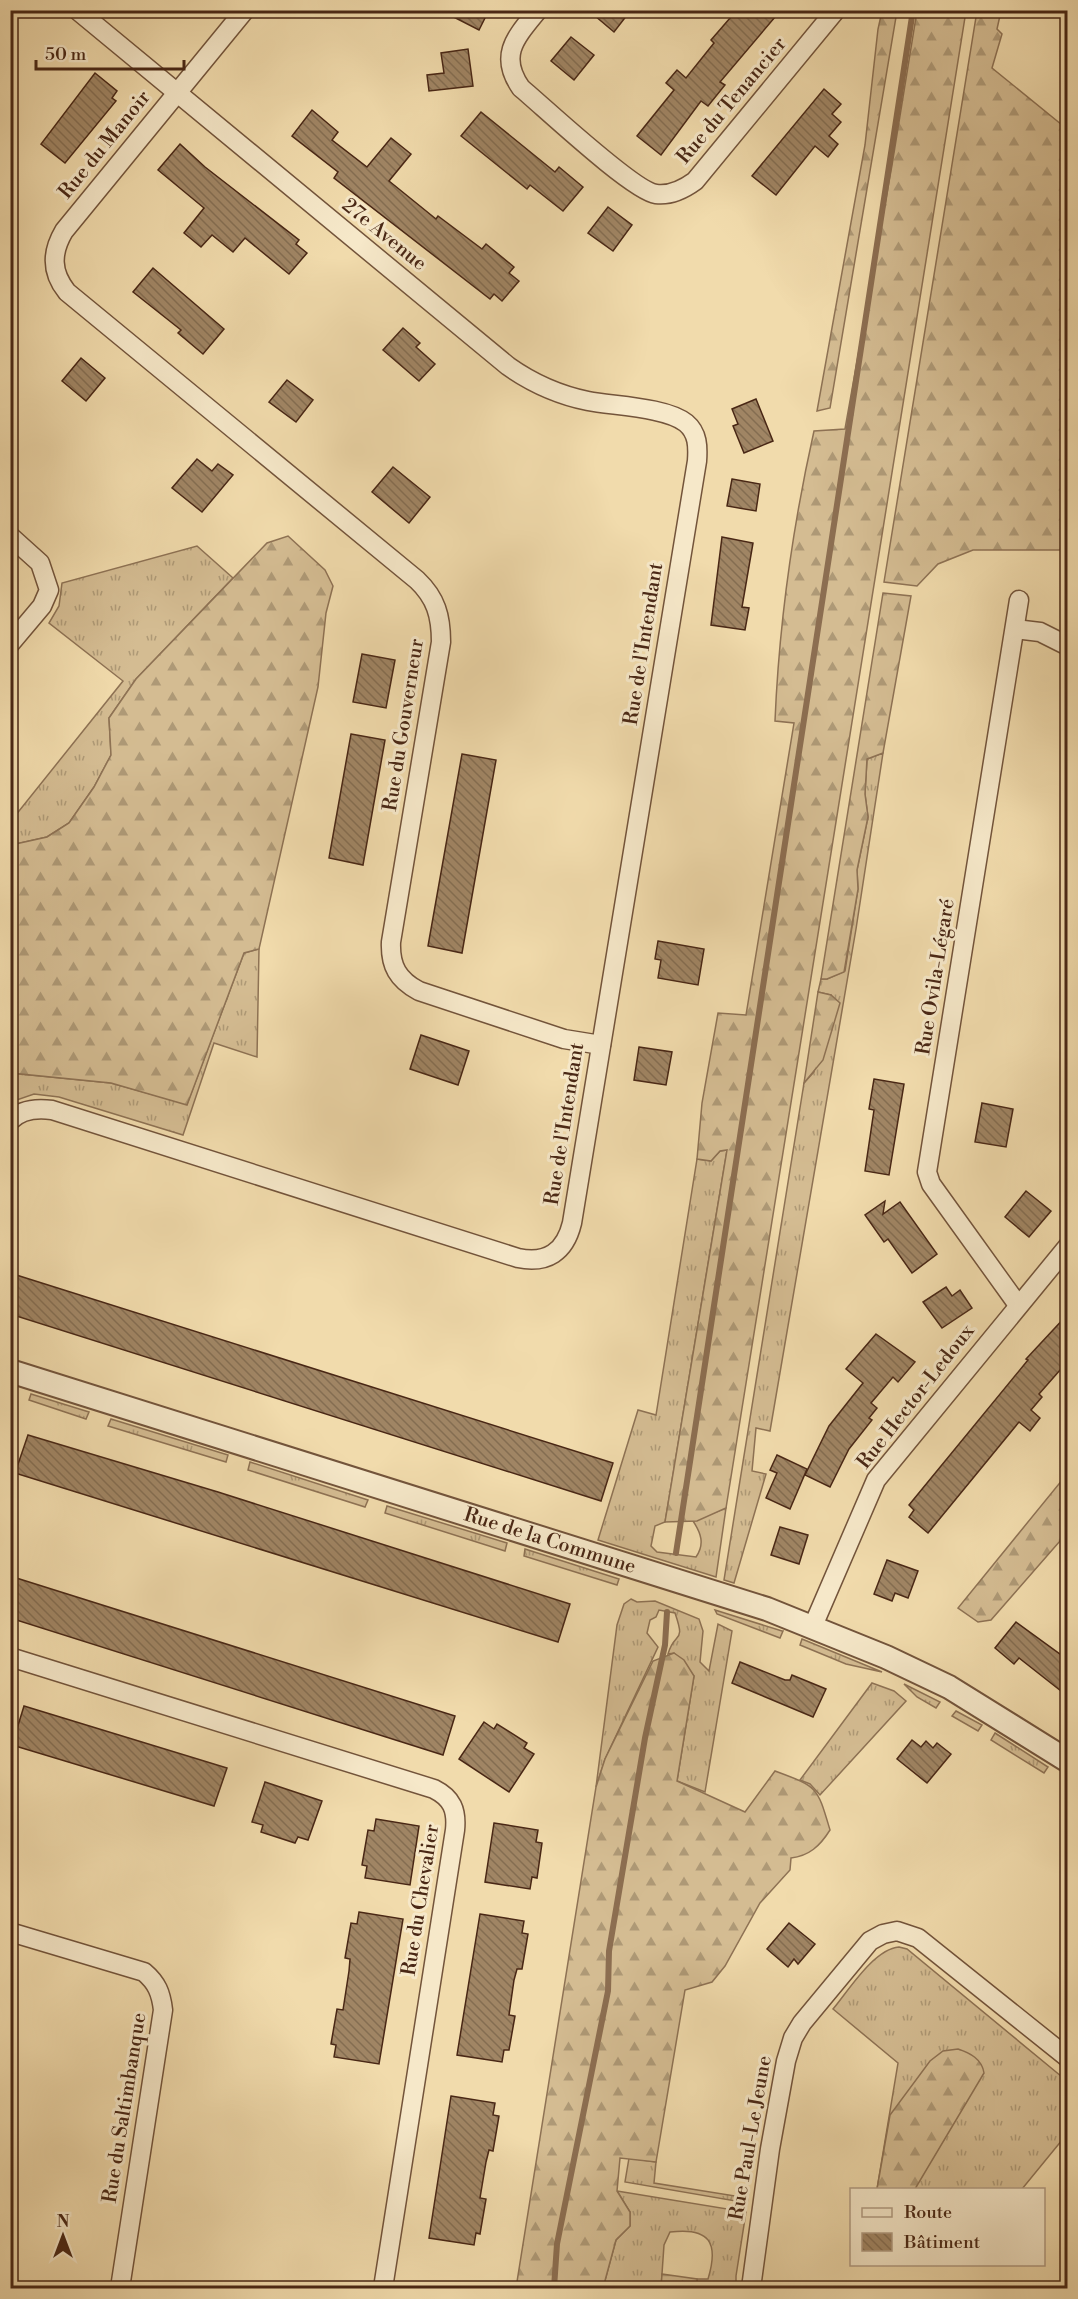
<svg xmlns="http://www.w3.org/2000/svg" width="1078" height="2299" font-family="'Libre Bodoni',serif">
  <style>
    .grass { fill: url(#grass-tufts); stroke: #8e7254; stroke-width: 1.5 }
    .forest { fill: url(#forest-firs); stroke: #8e7254; stroke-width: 1.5 }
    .wetland { fill: url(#wetland-marsh); stroke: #8e7254; stroke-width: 1.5 }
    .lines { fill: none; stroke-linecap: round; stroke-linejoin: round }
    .stream { stroke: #8c6e51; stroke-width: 6 }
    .building { fill: url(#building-back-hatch); stroke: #492715; stroke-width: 1.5 }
    .minor-casing { stroke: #73543b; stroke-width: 21 }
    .tertiary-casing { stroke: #73543b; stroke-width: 26 }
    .minor { stroke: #f6e8c9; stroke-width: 18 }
    .tertiary { stroke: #f6e8c9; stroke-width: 22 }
    .labels { text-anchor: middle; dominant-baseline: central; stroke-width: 6; stroke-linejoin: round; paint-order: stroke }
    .street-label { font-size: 20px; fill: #492715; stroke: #f6e8c9 }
  </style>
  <defs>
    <pattern id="grass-tufts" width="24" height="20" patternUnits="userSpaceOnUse" patternTransform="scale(1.5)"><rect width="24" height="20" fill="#d4bc92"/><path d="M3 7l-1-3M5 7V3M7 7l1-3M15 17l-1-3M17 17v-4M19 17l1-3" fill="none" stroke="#ae9976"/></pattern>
    <pattern id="forest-firs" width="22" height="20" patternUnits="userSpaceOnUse" patternTransform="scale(1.5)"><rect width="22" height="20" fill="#d4bc92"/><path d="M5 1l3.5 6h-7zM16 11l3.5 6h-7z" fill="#ae9976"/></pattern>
    <pattern id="wetland-marsh" width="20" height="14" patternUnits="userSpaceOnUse" patternTransform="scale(1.5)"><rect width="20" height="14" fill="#d4bc92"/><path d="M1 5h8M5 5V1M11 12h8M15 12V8" fill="none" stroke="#ae9976"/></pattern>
    <pattern id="building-back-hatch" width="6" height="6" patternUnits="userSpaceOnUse" patternTransform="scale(1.5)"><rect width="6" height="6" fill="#a08564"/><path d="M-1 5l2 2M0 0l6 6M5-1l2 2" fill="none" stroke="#846d51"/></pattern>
  </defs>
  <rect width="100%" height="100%" fill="#f1dbac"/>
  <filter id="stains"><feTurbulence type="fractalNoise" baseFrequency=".00333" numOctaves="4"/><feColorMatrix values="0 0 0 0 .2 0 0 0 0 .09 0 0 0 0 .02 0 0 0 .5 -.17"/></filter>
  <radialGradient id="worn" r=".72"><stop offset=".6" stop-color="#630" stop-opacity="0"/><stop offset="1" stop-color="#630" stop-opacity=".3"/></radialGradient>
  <g class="grass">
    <polygon points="197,546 233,578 136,679 109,718 111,755 94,787 69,823 47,837 11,845 11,821 123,681 49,623 59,606 62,583"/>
    <polygon points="883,753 856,929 770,1431 756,1428 752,1471 766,1474 734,1583 724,1580 804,1083 814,1072 831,995 818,992 821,979 827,979 845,971 858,889 857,870 868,817 865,794 867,759"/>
    <polygon points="259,949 257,1057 214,1043 183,1135 59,1097 34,1094 11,1102 10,1073 111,1083 187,1104 244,953"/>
    <path d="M727 1150 665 1522 655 1526 651 1546 657 1552 696 1557C705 1544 701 1533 693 1521L726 1508 716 1577 598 1540 638 1410 656 1415 697 1159 711 1161 720 1151Z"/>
    <polygon points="31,1394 89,1412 86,1419 29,1400"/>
    <polygon points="111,1419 228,1455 226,1462 108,1426"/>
    <polygon points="250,1462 368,1500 365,1507 248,1470"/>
    <polygon points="387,1506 507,1543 505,1551 385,1513"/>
    <polygon points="525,1549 619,1579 617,1585 524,1556"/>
    <path d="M631 1599 637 1602 655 1601 699 1619 703 1631 700 1662 709 1671 718 1624 732 1631 705 1792 677 1781 694 1676 674 1653 668 1654C675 1630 686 1645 675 1613L659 1610 656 1617 650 1620 647 1633 658 1647 605 1759 596 1787 617 1625 624 1604Z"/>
    <polygon points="715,1610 782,1631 783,1631 780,1638 717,1614"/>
    <polygon points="802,1639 882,1672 846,1664 800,1645"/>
    <polygon points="872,1683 894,1691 906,1701 820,1795 810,1784 800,1780"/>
    <polygon points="904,1684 940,1702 936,1708 917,1697"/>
    <polygon points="956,1711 982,1725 978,1731 952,1716"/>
    <polygon points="995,1733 1048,1767 1044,1773 991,1740"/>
    <path d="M899 1947 907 1949 1067 2081V2134L1022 2189H877L898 2063 833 2009C849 1990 874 1949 899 1947Z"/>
    <polygon points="629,2158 656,2162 654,2183 748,2198 747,2203 625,2182"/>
    <path d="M617 2191 746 2212 736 2276V2288H697V2279H708C719 2243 710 2227 670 2232L664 2245 661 2288H603L616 2240 630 2226V2212Z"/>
  </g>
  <g class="forest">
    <polygon points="882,11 897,11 830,408 817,411 865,145 878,29"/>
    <path d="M917 11H966L726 1508 697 1521 665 1522 727 1150 720 1151 711 1161 697 1159 702 1103 718 1013 746 1015 794 723 775 721C779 624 793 525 814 431L845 429 892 165Z"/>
    <polygon points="977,11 1001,11 997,29 1002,34 992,68 1067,129 1067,550 973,550 938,564 917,586 884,582"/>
    <polygon points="288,536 325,570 333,586 326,613 318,687 259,949 244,953 187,1105 111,1083 11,1073 11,845 47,837 69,823 94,787 111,755 109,718 136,679 267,543"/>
    <polygon points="883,593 911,596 883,753 867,759 865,794 868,817 857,870 858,889 844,972 827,979 821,979"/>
    <polygon points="818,992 831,995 840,1003 823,1060 804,1083"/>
    <polygon points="1067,1474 1067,1533 991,1620 978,1622 958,1608"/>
    <path d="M674 1653 684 1660 694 1676 677 1781 745 1812 775 1771C818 1787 817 1786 830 1830 820 1846 809 1856 791 1858L790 1870 760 1903 725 1966 712 1982 685 1990 656 2162 620 2158 617 2191 630 2212V2226L616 2240 603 2288H516L596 1787 605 1759 653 1661Z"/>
    <path d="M958 2049C970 2053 982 2059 984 2073L915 2189H877L890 2115 930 2061 943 2051Z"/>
  </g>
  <polygon class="wetland" points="662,2274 697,2279 697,2288 661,2288"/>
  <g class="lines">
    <g class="stream">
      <polyline points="676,1553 913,10"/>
      <polyline points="554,2288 557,2244 608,1991 609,1951 645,1738 665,1645 667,1612"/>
    </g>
  </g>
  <g class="building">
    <polygon points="440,10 489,10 479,30"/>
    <polygon points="588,10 631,10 614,32"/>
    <polygon points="737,10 781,10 720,82 725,85 708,106 701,101 661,155 637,136 674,90 666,83 677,70 686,78 714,43 711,40"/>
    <polygon points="571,37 594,55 574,80 551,61"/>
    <polygon points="468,49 473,86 429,91 427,75 444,73 441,53"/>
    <polygon points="95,73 117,91 112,98 116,101 65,163 41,144"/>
    <polygon points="824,89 841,104 832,114 841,122 829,136 838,144 828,157 815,146 776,195 752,176"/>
    <polygon points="312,110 338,132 332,140 367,167 391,138 411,154 389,181 436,219 438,216 482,249 486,244 514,267 509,273 519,281 502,301 494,294 490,299 334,178 338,172 292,136"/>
    <polygon points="481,112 555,172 559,167 583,187 563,211 530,185 527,189 461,136"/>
    <polygon points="180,144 205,167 299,240 296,244 307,253 289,274 245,238 233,252 212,235 201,247 184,233 204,208 158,170"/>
    <polygon points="608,207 632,225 613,251 588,233"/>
    <polygon points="153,268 224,329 203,354 178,333 181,330 133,292"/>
    <polygon points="403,328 420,343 416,347 435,364 419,381 383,350"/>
    <polygon points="81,358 105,378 86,401 62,381"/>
    <polygon points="287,380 313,400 296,422 269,402"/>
    <polygon points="756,399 773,441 744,453 733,426 738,424 732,409"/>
    <polygon points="197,459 212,471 218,464 233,475 202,512 172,488"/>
    <polygon points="393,467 430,497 409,523 372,492"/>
    <polygon points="732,479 760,484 756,511 727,506"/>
    <polygon points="722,537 753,543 742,607 749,608 745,630 711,625"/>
    <polygon points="362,654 395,660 386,708 353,702"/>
    <polygon points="351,734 385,740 363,865 329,858"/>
    <polygon points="462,754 496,760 462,953 428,946"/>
    <polygon points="658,941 704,949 698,985 658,978 661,960 655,959"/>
    <polygon points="421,1035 469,1051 458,1085 410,1069"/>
    <polygon points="639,1047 672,1052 666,1085 634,1080"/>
    <polygon points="874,1079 904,1084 889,1175 865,1171 874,1110 869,1109"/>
    <polygon points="982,1103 1013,1109 1006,1147 975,1142"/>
    <polygon points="1026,1191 1051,1211 1029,1237 1005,1217"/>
    <polygon points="885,1201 883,1214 900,1202 937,1254 912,1273 888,1239 884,1242 865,1215"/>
    <polygon points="10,1273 613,1463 601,1501 10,1314"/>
    <polygon points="946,1287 952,1296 960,1290 972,1308 942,1328 923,1302"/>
    <polygon points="1068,1314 1068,1361 1039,1394 1042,1397 1031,1410 1040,1418 1030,1431 1019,1422 928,1533 909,1517 914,1510 909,1505 1028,1360 1026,1359"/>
    <polygon points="876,1334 915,1362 898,1382 893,1377 871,1403 877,1408 869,1418 872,1420 849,1449 830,1487 805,1475 829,1426 863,1383 846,1369"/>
    <polygon points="28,1435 218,1492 570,1604 558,1642 15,1473"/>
    <polygon points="777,1455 807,1469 790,1509 766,1498 777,1473 770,1470"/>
    <polygon points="780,1527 808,1535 799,1564 771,1555"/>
    <polygon points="887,1560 918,1571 908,1598 895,1593 892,1601 874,1594"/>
    <polygon points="10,1576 455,1716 443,1755 10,1618"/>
    <polygon points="1016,1622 1068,1660 1068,1682 1061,1691 1019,1658 1014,1664 995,1648"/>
    <polygon points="740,1662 785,1680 790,1680 792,1675 826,1689 813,1717 732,1683"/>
    <polygon points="24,1706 227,1768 214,1806 12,1745"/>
    <polygon points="484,1722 494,1729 497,1724 527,1743 524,1748 534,1754 509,1792 459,1759"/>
    <polygon points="912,1740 921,1747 926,1741 933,1748 937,1743 951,1754 927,1783 897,1759"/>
    <polygon points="265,1782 322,1801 308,1840 298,1837 295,1843 261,1832 263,1825 252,1822"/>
    <polygon points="376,1819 419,1826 410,1885 365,1878 367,1866 362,1865 368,1830 374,1831"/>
    <polygon points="494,1823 538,1830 536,1842 542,1843 537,1878 532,1877 530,1889 485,1882"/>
    <polygon points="359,1912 403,1919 379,2064 334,2057 336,2045 331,2044 337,2009 343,2010 349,1971 350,1959 345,1958 351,1923 357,1924"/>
    <polygon points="480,1914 524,1921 522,1933 528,1934 522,1969 517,1969 514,1980 509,2015 515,2016 509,2050 504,2050 502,2062 457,2055"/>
    <polygon points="789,1923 815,1944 798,1964 794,1959 788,1967 767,1949"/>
    <polygon points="451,2096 495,2103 493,2115 499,2116 493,2151 489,2150 486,2162 480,2198 486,2199 480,2234 476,2233 474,2245 429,2238"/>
  </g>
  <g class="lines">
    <defs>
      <g id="minor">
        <path d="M245 10 64 231C51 253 51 272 67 292L417 580C436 598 441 616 441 642L391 942C390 966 398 980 419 991L564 1039 601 1045"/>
        <path d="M538 10C516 37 498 55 521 88 545 108 633 191 656 194 671 196 684 189 695 181L836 10"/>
        <polyline points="10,536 40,563 49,590 42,606 10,644"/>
        <polyline points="1015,629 1040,632 1068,646"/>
        <path d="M10 1121C21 1109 37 1108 52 1110L518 1258C547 1264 565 1252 572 1223L697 461C698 447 698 433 686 423 666 407 613 406 588 401 559 395 532 383 508 366L77 10"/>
        <polyline points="1018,1305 931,1184 927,1172 1019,600"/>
        <polyline points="813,1626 876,1480 1068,1246"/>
        <path d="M10 1657 434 1789C452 1798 457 1810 455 1830L383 2288"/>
        <path d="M10 1932 144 1972C157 1983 161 1993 163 2010L120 2288"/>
        <polyline points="751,2288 770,2149 786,2061 793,2038 802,2023 870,1941 883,1934 897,1931 918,1938 1068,2058"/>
      </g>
      <g id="tertiary">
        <path id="s1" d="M10 1371 767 1609 886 1657 949 1687 1068 1761"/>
      </g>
    </defs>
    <use href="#minor" class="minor-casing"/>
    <use href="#tertiary" class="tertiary-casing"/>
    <use href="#minor" class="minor"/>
    <use href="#tertiary" class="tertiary"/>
  </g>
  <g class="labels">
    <g class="street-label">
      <text transform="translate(732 101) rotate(-50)">Rue du Tenancier</text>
      <text transform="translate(105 145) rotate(-51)">Rue du Manoir</text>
      <text transform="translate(384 235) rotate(39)">27e Avenue</text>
      <text transform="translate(644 644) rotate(-81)">Rue de l'Intendant</text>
      <text transform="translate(404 725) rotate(-81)">Rue du Gouverneur</text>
      <text transform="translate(936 977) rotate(-81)">Rue Ovila-Légaré</text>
      <text transform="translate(565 1124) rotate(-81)">Rue de l'Intendant</text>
      <text transform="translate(916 1397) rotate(-52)">Rue Hector-Ledoux</text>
      <text stroke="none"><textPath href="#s1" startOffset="566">Rue de la Commune</textPath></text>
      <text transform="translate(421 1900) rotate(-81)">Rue du Chevalier</text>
      <text transform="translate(125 2108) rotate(-81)">Rue du Saltimbanque</text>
      <text transform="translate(751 2138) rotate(-80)">Rue Paul-Le Jeune</text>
    </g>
  </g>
  <rect width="1078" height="2299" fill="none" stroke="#f1dbac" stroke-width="36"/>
  <rect x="12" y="12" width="1054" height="2275" fill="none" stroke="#492715" stroke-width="3"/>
  <rect x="18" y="18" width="1042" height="2263" fill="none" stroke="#492715" stroke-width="1.5"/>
  <rect x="850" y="2188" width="195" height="78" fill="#f6e8c9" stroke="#b19b81" stroke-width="1.5"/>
  <rect x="862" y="2208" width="30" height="9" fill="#f6e8c9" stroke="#b19b81" stroke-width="1.5"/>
  <text x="904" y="2218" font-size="18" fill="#492715">Route</text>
  <rect x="862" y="2233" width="30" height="18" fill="url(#building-back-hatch)" stroke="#b19b81" stroke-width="1.5"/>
  <text x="904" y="2248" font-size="18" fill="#492715">Bâtiment</text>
  <g transform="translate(63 2236)" stroke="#f6e8c9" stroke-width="4.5" paint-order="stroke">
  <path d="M0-4.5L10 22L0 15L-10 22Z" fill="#492715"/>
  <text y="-9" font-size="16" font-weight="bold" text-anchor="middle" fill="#492715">N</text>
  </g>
  <path d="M36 60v9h148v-9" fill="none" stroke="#492715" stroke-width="3"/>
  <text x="45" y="60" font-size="18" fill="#492715" stroke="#f6e8c9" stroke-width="4.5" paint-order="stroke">50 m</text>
  <rect width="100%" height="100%" filter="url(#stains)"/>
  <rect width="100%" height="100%" fill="url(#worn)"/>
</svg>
